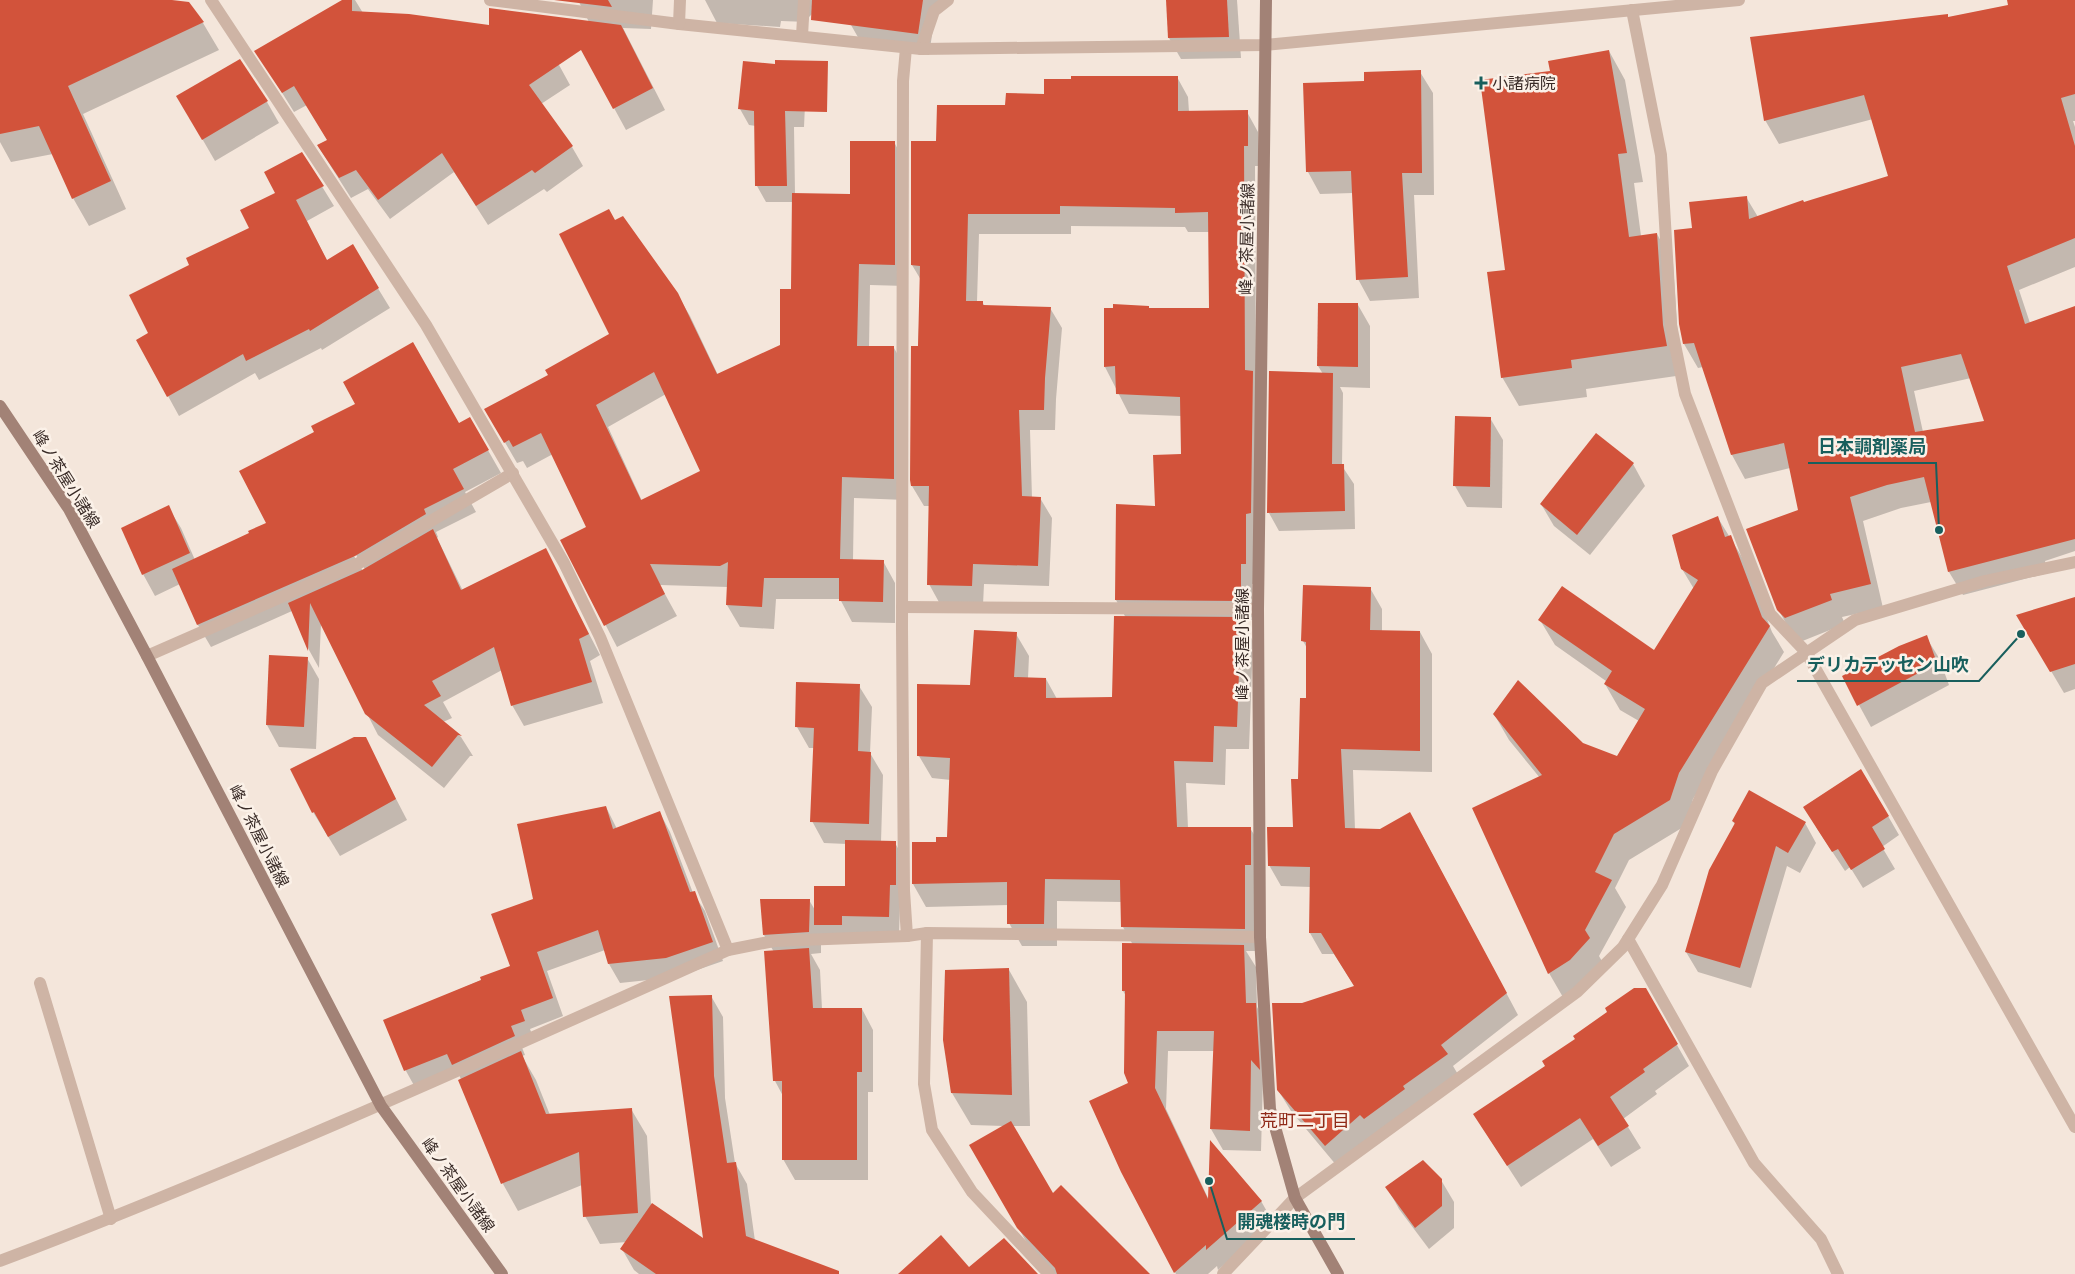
<svg xmlns="http://www.w3.org/2000/svg" width="2075" height="1274" font-family="'Fira Sans Condensed','Noto Sans JP',sans-serif">
  <style>
    .shadow { fill: #0003; fill-rule: evenodd }
    .building { fill: #d2533b; fill-rule: evenodd }
    .lines { fill: none; stroke-linecap: round; stroke-linejoin: round }
    .service { stroke: #ceb4a5; stroke-width: 12 }
    .minor { stroke: #ceb4a5; stroke-width: 12 }
    .tertiary { stroke: #ceb4a5; stroke-width: 12 }
    .secondary { stroke: #a28276; stroke-width: 12 }
    .poi-dot { fill: #185f5d; stroke: #fbf1e8; stroke-width: 2 }
    .labels { text-anchor: middle; dominant-baseline: central; stroke-width: 5; stroke-linejoin: round; paint-order: stroke }
    .poi-label { font-size: 16px; fill: #392b27; stroke: #fbf1e8; text-anchor: start }
    .street-label { font-size: 16px; fill: #392b27; stroke: #fbf1e8 }
    .neighbourhood-label { font-size: 18px; fill: #902a18; stroke: #fbf1e8 }
    .leader { fill: none; stroke: #185f5d; stroke-width: 2 }
    .callout-dot { fill: #185f5d; stroke: #fbf1e8; stroke-width: 2 }
    .callout-label { font-size: 18px; text-anchor: middle; font-weight: bold; fill: #185f5d; stroke: #fbf1e8; stroke-width: 5; stroke-linejoin: round; paint-order: stroke }
  </style>
  <rect width="100%" height="100%" fill="#f4e6db"/>
  <g class="shadow">
    <polygon points="0,0 159,0 203,23 219,50 83,114 126,209 89,226 73,198 53,154 11,162 0,142"/>
    <polygon points="344,0 355,0 363,13 559,65 570,85 541,104 572,147 583,166 547,192 544,189 488,225 454,172 390,219 368,189 351,198 318,146 328,141 307,105 294,112 268,70"/>
    <polygon points="578,0 653,0 651,29 623,28 665,110 626,130 614,108 589,22"/>
    <polygon points="705,0 813,0 812,14 809,17 808,22 781,21 780,27 717,23"/>
    <polygon points="855,0 944,0 937,2 929,55 863,46 851,25"/>
    <polygon points="1167,0 1237,0 1241,58 1181,59 1169,38"/>
    <path d="M2009 0H2075V121H2073L2075 127V267L2019 290 2030 323 2075 307V551L2045 561 2048 573 1963 595 1949 572 1931 502 1901 508 1863 521 1883 608 1842 617 1845 624 1800 642 1792 634 1778 609 1800 510 1790 468 1745 479 1732 455 1703 367 1698 368 1684 344 1693 229 1746 197 1758 217 1890 177 1873 119 1779 144 1765 120 1948 18 2010 6ZM1971 378 1986 422 1923 432 1914 391Z"/>
    <polygon points="1609,51 1625,80 1643,182 1634,183 1641,236 1657,234 1673,263 1679,355 1683,375 1586,389 1587,397 1519,406 1502,377 1506,271 1552,72"/>
    <polygon points="1420,72 1433,93 1434,195 1414,195 1419,298 1370,301 1358,279 1353,193 1320,194 1308,172 1365,82"/>
    <polygon points="1177,77 1188,97 1189,112 1247,112 1258,132 1259,166 1255,166 1257,584 1252,584 1252,620 1241,620 1253,641 1249,749 1226,749 1225,785 1186,783 1188,828 1250,828 1264,851 1257,951 1246,951 1256,967 1257,1007 1267,1025 1263,1078 1261,1151 1223,1150 1211,1129 1214,1051 1168,1051 1166,1109 1209,1200 1261,1201 1273,1222 1218,1270 1217,1266 1208,1274 1176,1274 1122,1172 1130,1084 1126,996 1123,991 1133,945 1123,927 1122,902 1057,901 1057,946 1022,946 1009,923 1009,905 926,907 913,884 913,843 937,844 948,838 951,780 932,778 919,756 972,686 1016,634 1029,656 1028,678 1046,679 1057,699 1113,698 1126,618 1116,600 1156,507 1182,455 1182,416 1129,414 1105,367 1149,309 1210,309 1209,232 1188,232 1185,227 1071,226 1071,234 979,234 977,302 982,302 985,306 1050,308 1062,328 1056,399 1055,430 1030,430 1032,498 1040,498 1052,518 1049,586 984,584 983,605 940,604 929,584 930,506 924,506 912,486 921,280 912,265 937,142 1006,107 1045,95"/>
    <path d="M806 83 804 127H794L795 194 851 195 894 142 906 164V286L870 285 869 348H894L906 369V500L854 498 853 560 883 561 895 583V623L852 622 840 599H776L774 629 740 627 727 605 728 587 660 585 677 616 617 647 562 541 587 528 553 454 527 468 523 461 517 463 486 410 550 375 611 334 615 222 677 294 690 316 718 375 781 346 792 290 793 202H766L757 186 756 126 749 125 740 109ZM666 394 702 472 642 501 608 427Z"/>
    <polygon points="178,97 267,102 279,123 215,161"/>
    <polygon points="302,154 334,206 307,221 327,261 352,246 390,308 322,350 321,348 259,380 255,373 179,416 168,396 149,334 190,265 251,229"/>
    <polygon points="1358,305 1370,326 1370,388 1340,387 1343,393 1342,466 1354,484 1355,529 1279,531 1269,513 1323,374 1318,366"/>
    <polygon points="1490,418 1503,440 1502,508 1467,507 1455,486"/>
    <path d="M470 419 501 473 465 492 476 512 436 532 438 537 437 538 463 591 545 549 600 655 590 661 603 703 524 726 512 705 502 670 443 702 452 718 443 722 461 737 473 756H470L444 788 378 735 321 624 319 668 309 650 292 611 211 647 198 625 180 584 155 596 143 574 168 507 181 528 195 560 250 534ZM353 550 366 571H363L351 551Z"/>
    <polygon points="1633,464 1645,486 1590,555 1554,526 1541,504"/>
    <polygon points="1718,518 1745,562 1772,632 1784,652 1693,799 1685,826 1629,860 1615,888 1626,907 1599,956 1604,965 1564,999 1549,973 1474,809 1540,778 1509,740 1494,714 1617,757 1639,721 1620,710 1605,684 1606,681 1555,645 1540,620 1654,652 1694,589 1682,569"/>
    <polygon points="1370,588 1382,609 1382,631 1420,632 1432,654 1432,772 1353,770 1355,830 1422,835 1518,1015 1453,1066 1459,1076 1337,1166 1291,1111 1278,1090 1302,1005 1355,987 1334,954 1322,954 1310,933 1311,887 1281,886 1269,865 1295,828 1308,699 1308,650 1303,641"/>
    <polygon points="2075,604 2075,689 2064,693 2018,615"/>
    <polygon points="1926,637 1939,658 1949,685 1871,727 1859,705"/>
    <polygon points="270,656 307,658 319,679 316,749 279,747 267,725"/>
    <polygon points="859,686 872,707 870,753 883,775 881,842 895,843 906,862 900,904 899,935 821,936 821,953 811,954 820,970 822,1009 862,1009 873,1030 873,1092 868,1092 868,1180 795,1180 783,1159 783,1096 775,1081 765,952 774,952 764,935 809,900 815,910 846,887 847,844 824,843 812,821 814,748 809,748 797,727"/>
    <polygon points="365,739 407,820 340,856 313,812"/>
    <polygon points="606,807 617,829 660,813 670,832 693,893 705,911 723,961 677,977 620,983 609,964 605,950 547,971 563,1016 530,1029 534,1040 521,1045 525,1055 522,1056 536,1080 550,1115 631,1109 647,1136 651,1204 704,1241 711,996 723,1017 725,1098 735,1163 747,1184 755,1241 830,1274 639,1274 634,1270 622,1249 627,1242 600,1244 585,1216 582,1185 518,1211 503,1184 458,1072 416,1089 406,1071 385,1021 512,967 534,900"/>
    <polygon points="1888,816 1899,835 1882,847 1895,869 1863,888 1850,867 1845,871 1816,827"/>
    <polygon points="1733,821 1805,823 1816,843 1800,873 1787,866 1751,988 1698,972 1686,952 1735,825"/>
    <polygon points="1009,970 1027,1002 1030,1126 1012,1126 1053,1195 1148,1274 1054,1274 1031,1250 971,1145 1004,1126 971,1125 952,1093"/>
    <polygon points="1645,989 1689,1066 1655,1091 1657,1094 1623,1119 1641,1148 1611,1167 1593,1139 1521,1187 1488,1136 1547,1067 1576,1040"/>
    <polygon points="1441,1180 1454,1202 1454,1228 1429,1249 1399,1209 1387,1187"/>
  </g>
  <g class="building">
    <polygon points="0,0 172,0 189,2 204,22 68,86 111,181 72,199 39,126 0,134"/>
    <polygon points="342,0 352,0 352,11 409,14 489,25 489,8 621,25 653,88 613,109 581,50 529,85 573,146 535,173 532,170 476,206 442,153 378,200 356,170 339,178 317,145 327,140 294,86 282,93 254,51"/>
    <polygon points="554,0 608,0 612,7"/>
    <polygon points="812,0 923,0 918,34 811,20"/>
    <polygon points="1166,0 1227,0 1229,37 1168,38"/>
    <path d="M2007 0H2075V94L2061 98 2075 146V238L2007 266 2025 324 2075 306V539L1948 572 1924 477 1887 485 1850 497 1871 584 1830 594 1832 600 1785 618 1777 610 1746 529 1798 510 1784 443 1731 455 1694 343 1683 344 1679 324 1674 230 1692 228 1689 202 1747 196 1749 219 1803 200 1804 202 1888 176 1864 95 1764 121 1750 37 1948 14V17L2008 5ZM1961 354 1984 421 1915 432 1901 367Z"/>
    <polygon points="1609,50 1627,153 1618,154 1629,237 1657,233 1663,325 1667,346 1571,360 1572,368 1501,378 1487,272 1505,270 1480,80 1550,71 1548,61"/>
    <polygon points="240,59 268,101 202,140 176,96"/>
    <polygon points="775,60 828,61 827,112 785,111 787,186 755,186 754,111 738,109 743,61 775,64"/>
    <polygon points="1421,70 1422,173 1402,173 1408,277 1356,280 1351,171 1306,172 1303,83 1364,81 1364,72"/>
    <polygon points="1071,76 1178,76 1178,111 1248,110 1248,146 1244,146 1245,370 1253,371 1251,513 1246,514 1246,564 1241,564 1241,601 1115,600 1116,504 1155,506 1153,455 1181,454 1180,397 1116,394 1115,366 1104,367 1104,308 1113,308 1113,304 1149,306 1149,308 1209,308 1208,212 1175,213 1175,208 1060,206 1060,214 968,214 966,301 983,301 983,305 1051,307 1045,378 1044,410 1019,410 1022,496 1041,497 1038,566 973,564 972,586 927,585 929,486 911,486 910,480 911,346 918,346 920,266 911,265 911,141 936,141 937,105 1005,105 1006,93 1044,94 1044,79 1071,79"/>
    <path d="M850 141H895V265L859 264 857 346H894V479L842 477 840 559 884 560 883 602 839 601V578H764L762 607 726 605 728 562 720 566 650 564 665 594 604 626 560 540 586 527 541 433 513 447 509 440 504 443 484 409 548 375 545 370 609 334 559 234 609 209 615 220 623 216 678 293 717 374 780 345V289H791L792 193 850 194ZM654 372 700 471 641 500 596 405Z"/>
    <polygon points="302,152 324,186 296,200 327,260 353,244 379,288 310,331 309,329 246,361 243,354 167,397 136,340 148,333 129,295 189,265 186,258 249,228 240,210 275,193 264,172"/>
    <polygon points="1318,303 1358,303 1358,367 1317,366"/>
    <polygon points="413,342 459,423 470,417 489,450 453,469 464,489 424,509 426,514 355,556 197,625 172,569 249,533 248,531 266,523 239,471 314,432 311,426 355,404 343,382"/>
    <polygon points="1269,371 1333,373 1332,464 1344,464 1345,511 1267,513"/>
    <polygon points="1455,416 1491,417 1490,487 1453,486"/>
    <polygon points="1596,433 1634,463 1577,535 1540,504"/>
    <polygon points="169,505 190,553 142,575 121,528"/>
    <polygon points="1718,516 1725,537 1731,535 1762,617 1770,626 1679,773 1670,800 1614,834 1595,872 1612,880 1585,930 1590,938 1570,960 1548,974 1472,808 1542,775 1493,714 1518,680 1583,743 1617,756 1645,709 1604,684 1612,671 1538,620 1562,586 1654,650 1698,580 1681,569 1672,535"/>
    <polygon points="433,529 461,590 546,548 589,634 579,639 592,682 511,706 494,647 432,681 441,696 424,705 462,736 458,735 432,767 365,714 310,603 308,651 288,603 362,570"/>
    <polygon points="1303,585 1371,587 1370,630 1420,631 1420,751 1341,749 1345,828 1380,829 1410,812 1507,993 1441,1045 1448,1054 1403,1086 1405,1089 1364,1119 1360,1115 1325,1146 1277,1090 1272,1003 1302,1003 1354,986 1321,933 1309,933 1310,867 1268,866 1267,827 1293,827 1291,779 1298,779 1300,698 1306,698 1306,642 1301,641"/>
    <polygon points="2075,597 2075,664 2050,672 2016,615"/>
    <polygon points="1114,616 1241,617 1237,727 1214,726 1213,762 1174,761 1177,827 1251,827 1251,865 1245,865 1245,929 1121,927 1120,880 1045,879 1044,924 1007,924 1007,882 912,884 912,842 936,842 936,837 947,837 950,758 917,756 917,684 970,685 974,630 1017,632 1014,677 1046,678 1046,698 1112,697"/>
    <polygon points="1927,635 1937,663 1857,706 1842,676 1899,646"/>
    <polygon points="269,655 308,657 304,727 266,725"/>
    <polygon points="796,682 860,684 858,751 871,752 869,824 810,822 814,728 795,727"/>
    <polygon points="354,737 366,737 396,799 328,837 314,812 312,813 290,769"/>
    <polygon points="1861,769 1889,816 1872,827 1885,849 1851,870 1838,849 1832,852 1803,807"/>
    <polygon points="1749,790 1806,822 1788,853 1776,846 1740,968 1685,952 1709,870 1735,823 1732,821"/>
    <polygon points="606,806 613,829 660,811 690,892 695,891 713,942 666,958 608,964 598,930 537,952 553,998 521,1010 525,1021 511,1026 515,1036 452,1065 447,1054 404,1071 383,1020 481,980 480,977 510,966 491,914 533,899 517,824"/>
    <polygon points="845,840 896,841 896,885 890,885 889,917 842,916 842,925 814,925 814,886 845,886"/>
    <polygon points="760,899 810,899 809,932 763,935"/>
    <polygon points="1122,943 1244,945 1246,1003 1256,1003 1260,1070 1251,1060 1250,1131 1210,1129 1214,1031 1157,1031 1155,1088 1208,1199 1210,1140 1262,1201 1206,1250 1206,1245 1174,1273 1121,1172 1089,1101 1128,1083 1124,1073 1125,991 1122,991"/>
    <polygon points="809,948 813,1008 862,1008 862,1072 857,1072 857,1160 782,1160 782,1081 773,1081 764,951"/>
    <polygon points="1009,968 1012,1095 951,1093 943,1040 945,970"/>
    <polygon points="1634,988 1646,988 1678,1044 1643,1069 1645,1072 1610,1097 1629,1126 1598,1146 1580,1118 1507,1166 1473,1114 1545,1066 1542,1061 1575,1039 1573,1036 1607,1012 1605,1008"/>
    <polygon points="712,995 714,1076 727,1163 736,1162 746,1236 839,1271 839,1274 656,1274 620,1249 652,1203 703,1238 669,996"/>
    <polygon points="521,1051 546,1114 632,1108 638,1213 583,1217 579,1152 501,1184 458,1080"/>
    <polygon points="1011,1121 1053,1193 1061,1185 1150,1274 1057,1274 1055,1268 1017,1228 969,1145"/>
    <polygon points="1423,1160 1442,1179 1442,1206 1415,1228 1385,1187"/>
    <polygon points="941,1235 969,1267 1004,1238 1038,1274 898,1274"/>
  </g>
  <g class="lines">
    <g class="service">
      <polyline points="802,36 804,0"/>
      <polyline points="906,48 903,81 902,628 904,891 907,936"/>
      <polyline points="921,49 934,11 948,0"/>
      <polyline points="902,607 1258,609"/>
      <polyline points="147,656 359,563 513,473"/>
      <polyline points="927,933 924,1084 932,1130 972,1192 1049,1274"/>
      <polyline points="1628,939 1754,1163 1821,1239 1838,1274"/>
      <polyline points="40,983 111,1219"/>
    </g>
    <g class="minor">
      <polyline points="211,0 426,325 564,563 600,637 728,950"/>
      <polyline points="490,0 679,24 921,49 1265,45 1739,0"/>
      <polyline points="1632,10 1661,155 1671,325 1685,394 1770,614 1806,652 2075,1127"/>
      <polyline points="679,24 680,0"/>
      <path d="M0 1261C247 1167 487 1058 728 950L774 941 907 936 927 933 1260 937"/>
    </g>
    <polyline class="tertiary" points="1223,1274 1295,1198 1577,992 1623,947 1662,885 1712,771 1762,683 1855,620 1985,581 2075,562"/>
    <g class="secondary">
      <polyline points="1266,0 1258,609 1260,937 1270,1109 1295,1198 1338,1274"/>
      <polyline points="0,406 69,509 147,656 381,1106 502,1274"/>
    </g>
  </g>
  <path class="poi-dot" d="M1478.5 75.5h5v5h5v5h-5v5h-5v-5h-5v-5h5z"/>
  <g class="labels">
    <g class="poi-label">
      <text x="1492" y="83">小諸病院</text>
    </g>
    <g class="street-label">
      <text transform="translate(1247 239) rotate(-89)">峰ノ茶屋小諸線</text>
      <text transform="translate(66 479) rotate(58)">峰ノ茶屋小諸線</text>
      <text transform="translate(1242 644) rotate(-90)">峰ノ茶屋小諸線</text>
      <text transform="translate(259 836) rotate(63)">峰ノ茶屋小諸線</text>
      <text transform="translate(458 1185) rotate(54)">峰ノ茶屋小諸線</text>
    </g>
    <g class="neighbourhood-label">
      <text x="1305" y="1121">荒町二丁目</text>
    </g>
  </g>
  <path class="leader" d="M1939 530L1936 463H1808M2021 634L1979 681H1797M1209 1181L1227 1239H1355"/>
  <g class="callout-dot">
    <circle cx="1939" cy="530" r="5"/>
    <circle cx="2021" cy="634" r="5"/>
    <circle cx="1209" cy="1181" r="5"/>
  </g>
  <g class="callout-label">
    <text x="1872" y="453">日本調剤薬局</text>
    <text x="1888" y="671">デリカテッセン山吹</text>
    <text x="1291" y="1228">開魂楼時の門</text>
  </g>
</svg>
